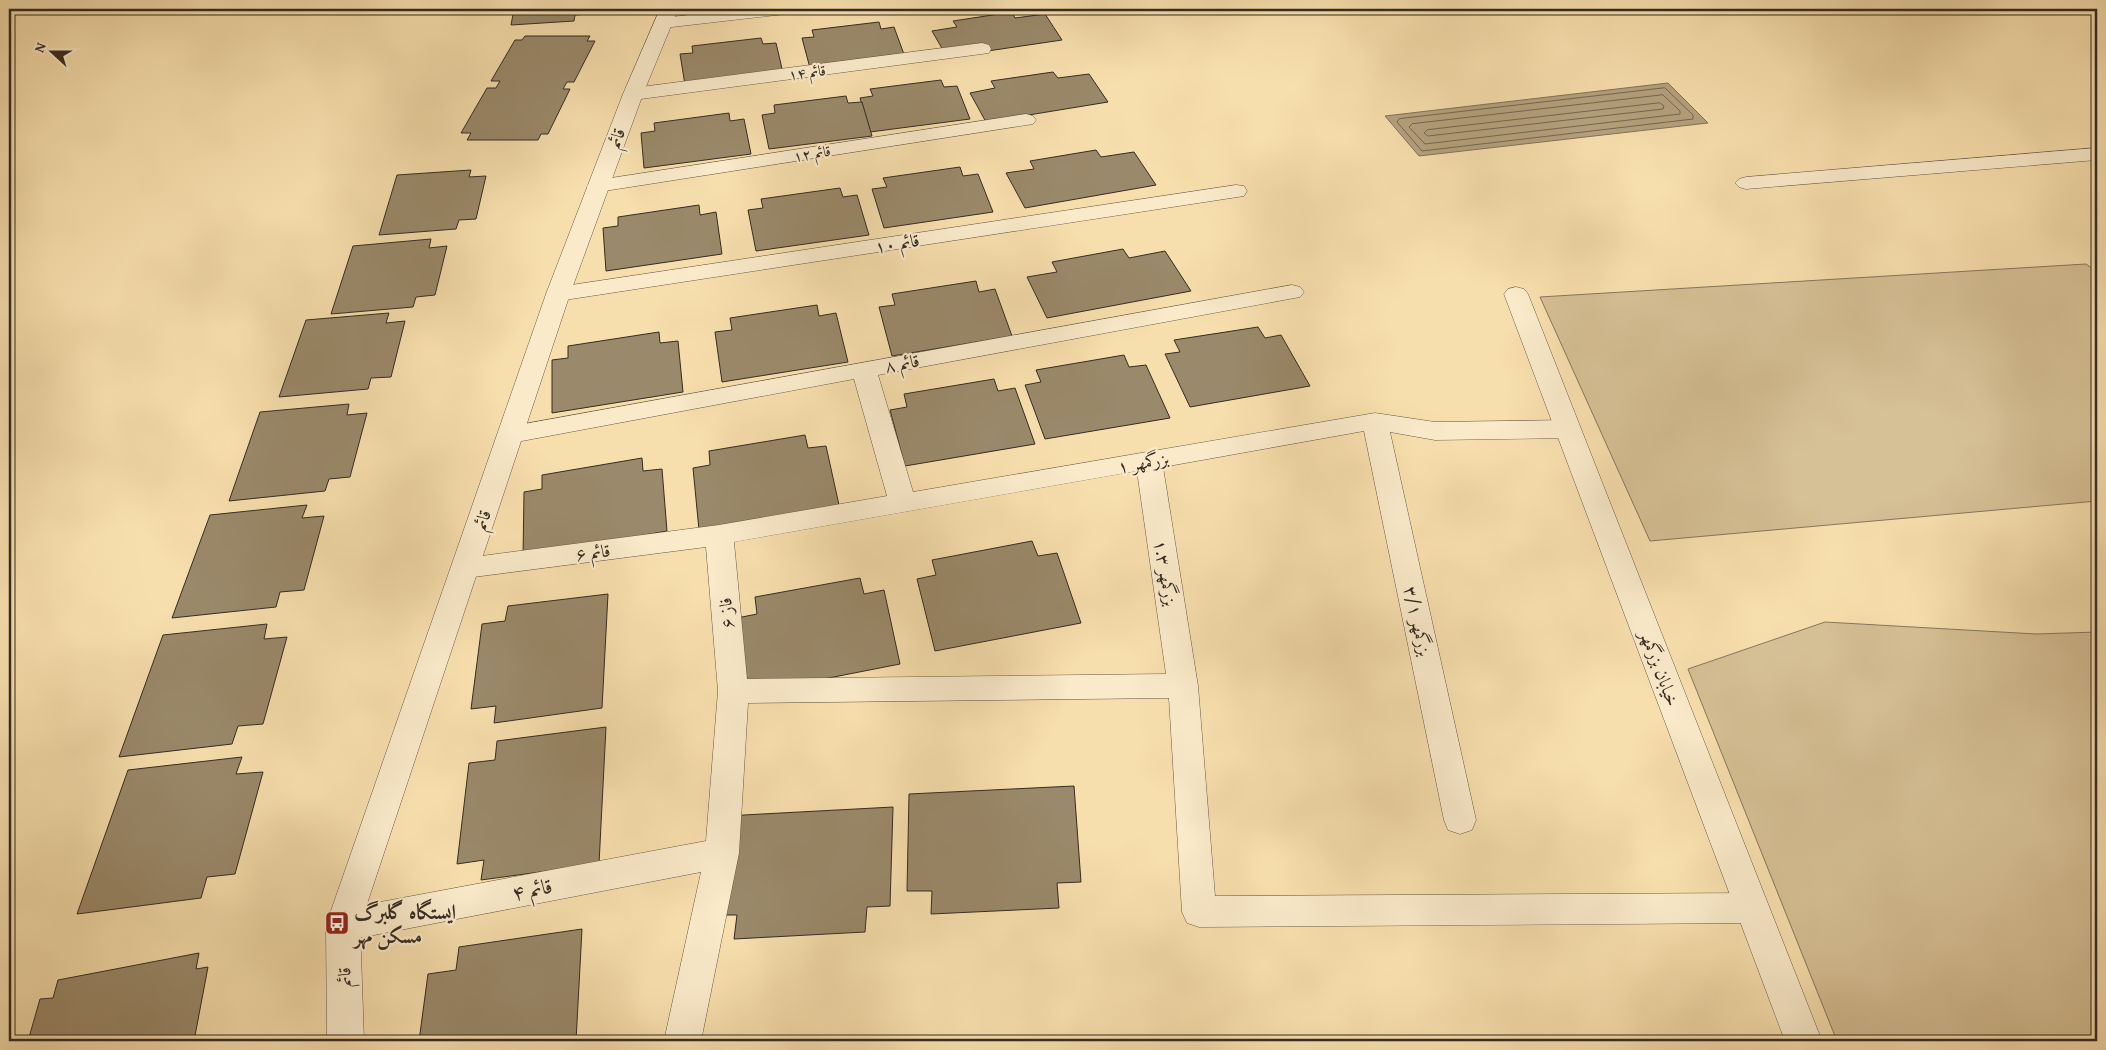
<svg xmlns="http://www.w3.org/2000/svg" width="2106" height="1050" font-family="'Gentium Book Plus',Amiri,serif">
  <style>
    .green { fill: #d6c095; stroke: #86765c }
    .water { fill: #b5a27e; stroke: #827259 }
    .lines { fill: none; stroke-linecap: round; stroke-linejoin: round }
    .shore { stroke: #756650; stroke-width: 1 }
    .building { fill: #9a896a; stroke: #352b22 }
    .minor-casing { stroke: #665845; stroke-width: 1 }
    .tertiary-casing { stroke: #665845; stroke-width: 1 }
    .minor { fill: #faeaca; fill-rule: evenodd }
    .tertiary { fill: #faeaca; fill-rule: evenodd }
    .labels { text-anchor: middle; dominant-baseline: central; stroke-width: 4.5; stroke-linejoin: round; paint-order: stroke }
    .far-street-label { font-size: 15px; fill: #352b22; stroke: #faeaca }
    .street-label { font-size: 18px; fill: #352b22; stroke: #faeaca }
    .near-street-label { font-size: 21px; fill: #352b22; stroke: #faeaca }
    .near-poi-label { font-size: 21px; font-weight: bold; fill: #352b22; stroke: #faeaca; text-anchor: start }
  </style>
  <rect width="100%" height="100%" fill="#f7dfad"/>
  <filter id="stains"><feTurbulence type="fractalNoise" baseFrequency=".004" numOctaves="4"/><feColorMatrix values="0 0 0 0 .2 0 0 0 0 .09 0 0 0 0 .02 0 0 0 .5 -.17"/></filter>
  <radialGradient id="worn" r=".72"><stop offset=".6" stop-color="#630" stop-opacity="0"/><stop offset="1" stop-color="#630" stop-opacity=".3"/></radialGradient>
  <g class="green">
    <polygon points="2086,264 2097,272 2097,501 1650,541 1540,297"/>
    <polygon points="1825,622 2036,634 2097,632 2097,1041 1837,1041 1688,669"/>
  </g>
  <polygon class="water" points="1668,83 1708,123 1419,156 1385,116"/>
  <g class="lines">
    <g class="shore">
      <polygon points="1665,88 1693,115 1693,119 1422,151 1397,122 1399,119"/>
      <polygon points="1663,95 1680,111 1680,114 1425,144 1409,127 1412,124"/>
      <polygon points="1660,103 1664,106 1663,109 1428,136 1424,133 1427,130"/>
    </g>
  </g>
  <g class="building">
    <polygon points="514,9 591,9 590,14 575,15 574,21 511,25"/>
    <polygon points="688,9 768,9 702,16 702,10 688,11"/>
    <polygon points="1012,12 1015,18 1045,14 1062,40 947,57 932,31 957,27 953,21"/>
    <polygon points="879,22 881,29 894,27 905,57 810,68 802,38 814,37 812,30"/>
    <polygon points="525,36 590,36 587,41 595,41 574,82 567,82 563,89 570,89 548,134 541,134 538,140 467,140 471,133 461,133 487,88 496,88 500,81 491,81 515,40 522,40"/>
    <polygon points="761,38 763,44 776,43 783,73 685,85 680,54 693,53 692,46"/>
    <polygon points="1053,72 1058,78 1089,74 1108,102 986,122 970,93 995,88 991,81"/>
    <polygon points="941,80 944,87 957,86 970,119 870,132 860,98 873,96 870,89"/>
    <polygon points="846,96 848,103 862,102 872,136 769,149 762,115 775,113 774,105"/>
    <polygon points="729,113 730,121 744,119 751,154 644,168 641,133 655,131 654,123"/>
    <polygon points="1096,150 1101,157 1134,152 1156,185 1025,208 1006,173 1034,169 1030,161"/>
    <polygon points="960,167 963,176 978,174 993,212 884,228 872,189 887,187 883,178"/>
    <polygon points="471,170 469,177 486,176 476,219 459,220 456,229 379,235 397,175"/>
    <polygon points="840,188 843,197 857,195 869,235 756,251 748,210 763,208 761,199"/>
    <polygon points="699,205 700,215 716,212 722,254 606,271 603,228 618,226 618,217"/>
    <polygon points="431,239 429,248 447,246 435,295 416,297 413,307 331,314 353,246"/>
    <polygon points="1123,249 1129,258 1165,251 1191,291 1047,318 1027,277 1057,272 1052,262"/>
    <polygon points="976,281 979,292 995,289 1012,336 892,356 879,307 895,305 892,294"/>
    <polygon points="817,305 819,316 836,313 848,362 722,382 715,332 732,330 730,318"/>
    <polygon points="389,313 386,323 405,321 391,377 371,378 368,389 279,397 306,320"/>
    <polygon points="1258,327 1265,338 1281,335 1310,386 1190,407 1165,354 1180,352 1174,340"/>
    <polygon points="659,332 660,343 678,341 683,392 552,413 552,360 568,358 568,346"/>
    <polygon points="1124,355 1129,367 1146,365 1170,418 1045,439 1025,385 1041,382 1036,370"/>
    <polygon points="994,379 998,391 1015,388 1035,444 905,466 890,410 907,407 904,394"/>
    <polygon points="349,404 347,415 367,413 350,477 329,479 325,491 229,501 260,412"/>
    <polygon points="805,435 808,448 826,446 839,505 699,530 693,468 710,465 709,451"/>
    <polygon points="642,458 643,471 662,469 667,531 523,556 524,492 542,489 542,475"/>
    <polygon points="307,505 302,518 324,516 304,590 280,592 276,607 172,618 210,515"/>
    <polygon points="1032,541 1038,556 1057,553 1081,623 935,651 917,579 936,575 932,560"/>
    <polygon points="860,578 864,594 884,590 900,664 747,694 737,618 757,614 755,597"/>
    <polygon points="608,594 602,708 494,723 496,706 471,709 482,624 505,621 508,606"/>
    <polygon points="267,624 264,639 287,637 263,724 238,726 232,744 119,757 163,635"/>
    <polygon points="606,727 599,864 481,880 484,860 457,864 469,763 495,760 497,741"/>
    <polygon points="242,757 236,774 263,772 235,874 207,877 201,898 77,914 128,770"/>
    <polygon points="1074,786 1081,882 1057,883 1059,908 931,914 932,891 907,891 909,794"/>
    <polygon points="893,807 890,906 867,907 865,932 734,939 737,915 713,915 725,816"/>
    <polygon points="582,929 576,1041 419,1041 428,974 456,970 459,947"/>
    <polygon points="199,953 196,969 208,967 194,1041 28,1041 40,999 53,998 58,980"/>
  </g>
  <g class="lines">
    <defs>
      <g id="minor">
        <polygon points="740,9 794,9 791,13 785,14 663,28 657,27 654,23 657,19 663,18"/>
        <polygon points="982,43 989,45 991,49 989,53 633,100 626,98 623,94 626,90 633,88"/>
        <polygon points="1026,114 1033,116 1036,120 1033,124 598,192 591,190 587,186 591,182 598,180"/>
        <polygon points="2097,148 2097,160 1746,189 1739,187 1735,183 1739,179 1746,177"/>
        <polygon points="1236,185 1244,186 1247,191 1244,196 558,301 550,299 546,294 550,289 558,287"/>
        <path d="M1292 285 1300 287 1304 292 1300 297 878 375 913 492 1375 413 1435 422 1568 420 1577 423 1581 429 1577 435 1568 438 1435 440 1390 432 1476 820 1472 830 1460 834 1448 830 1444 820 1364 431 1163 467 1198 686 1215 896 1751 893 1763 897 1768 908 1763 919 1751 923 1199 927 1187 923 1182 912 1169 698 748 703 739 853 701 1041H664L701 872 343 941 331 936 326 925 331 914 343 909 706 841 718 691 706 547 466 578 456 575 452 568 456 561 466 558 719 525 887 496 854 379 511 443 502 440 498 434 502 428ZM1137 471 1166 674 747 679 734 542Z"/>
      </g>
      <g id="tertiary">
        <polygon points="660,9 678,9 643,94 570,294 360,925 364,1041 327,1041 326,925 546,294 623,94"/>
        <polygon points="1516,287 1524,289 1528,294 1822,1041 1785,1041 1504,294 1508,289"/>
      </g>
    </defs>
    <use href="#minor" class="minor-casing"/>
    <use href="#tertiary" class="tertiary-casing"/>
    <use href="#minor" class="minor"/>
    <use href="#tertiary" class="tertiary"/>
  </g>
  <defs>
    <symbol id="bus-square" viewBox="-11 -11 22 22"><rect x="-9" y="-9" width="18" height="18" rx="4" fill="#8f2418" stroke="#faeaca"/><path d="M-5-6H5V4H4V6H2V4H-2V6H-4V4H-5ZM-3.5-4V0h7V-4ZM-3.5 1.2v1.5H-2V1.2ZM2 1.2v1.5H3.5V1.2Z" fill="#fff"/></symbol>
  </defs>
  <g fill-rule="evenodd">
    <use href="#bus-square" x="323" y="909" width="28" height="28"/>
  </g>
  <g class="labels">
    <g class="far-street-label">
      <text transform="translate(807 72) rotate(-7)">قائم ۱۴</text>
      <text transform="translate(812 153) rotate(-9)">قائم ۱۲</text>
    </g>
    <g class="street-label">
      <text transform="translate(616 138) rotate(-69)">قائم</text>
      <text transform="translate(897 243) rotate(-9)">قائم ۱۰</text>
      <text transform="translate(902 363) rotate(-10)">قائم ۸</text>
      <text transform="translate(1143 462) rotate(-10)">بزرگمهر ۱</text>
      <text transform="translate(482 520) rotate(-71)">قائم</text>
      <text transform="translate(593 552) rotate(-7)">قائم ۶</text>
      <text transform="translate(1166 573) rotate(81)">بزرگمهر ۱.۳</text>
      <text transform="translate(726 613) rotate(-95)">فاز ۶</text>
      <text transform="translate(1418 621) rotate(78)">بزرگمهر ۳/۱</text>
      <text transform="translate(1660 668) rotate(69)">خیابان بزرگمهر</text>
      <text transform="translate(344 977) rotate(-91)">قائم</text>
    </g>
    <g class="near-street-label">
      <text transform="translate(532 889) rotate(-11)">قائم ۴</text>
    </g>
    <g class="near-poi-label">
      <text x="354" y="911">ایستگاه گلبرگ<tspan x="354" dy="24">مسکن مهر</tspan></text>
    </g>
  </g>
  <rect width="2106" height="1050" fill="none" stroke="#f7dfad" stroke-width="30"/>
  <rect x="10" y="10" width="2086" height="1030" fill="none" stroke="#352b22" stroke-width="2.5"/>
  <rect x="15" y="15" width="2076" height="1020" fill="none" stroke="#352b22"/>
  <g transform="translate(52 52) rotate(291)" stroke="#faeaca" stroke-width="4" paint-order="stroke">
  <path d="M0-4L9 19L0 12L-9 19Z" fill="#352b22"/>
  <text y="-8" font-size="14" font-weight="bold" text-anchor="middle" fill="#352b22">N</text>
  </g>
  <rect width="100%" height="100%" filter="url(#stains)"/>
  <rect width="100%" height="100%" fill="url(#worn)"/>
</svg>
